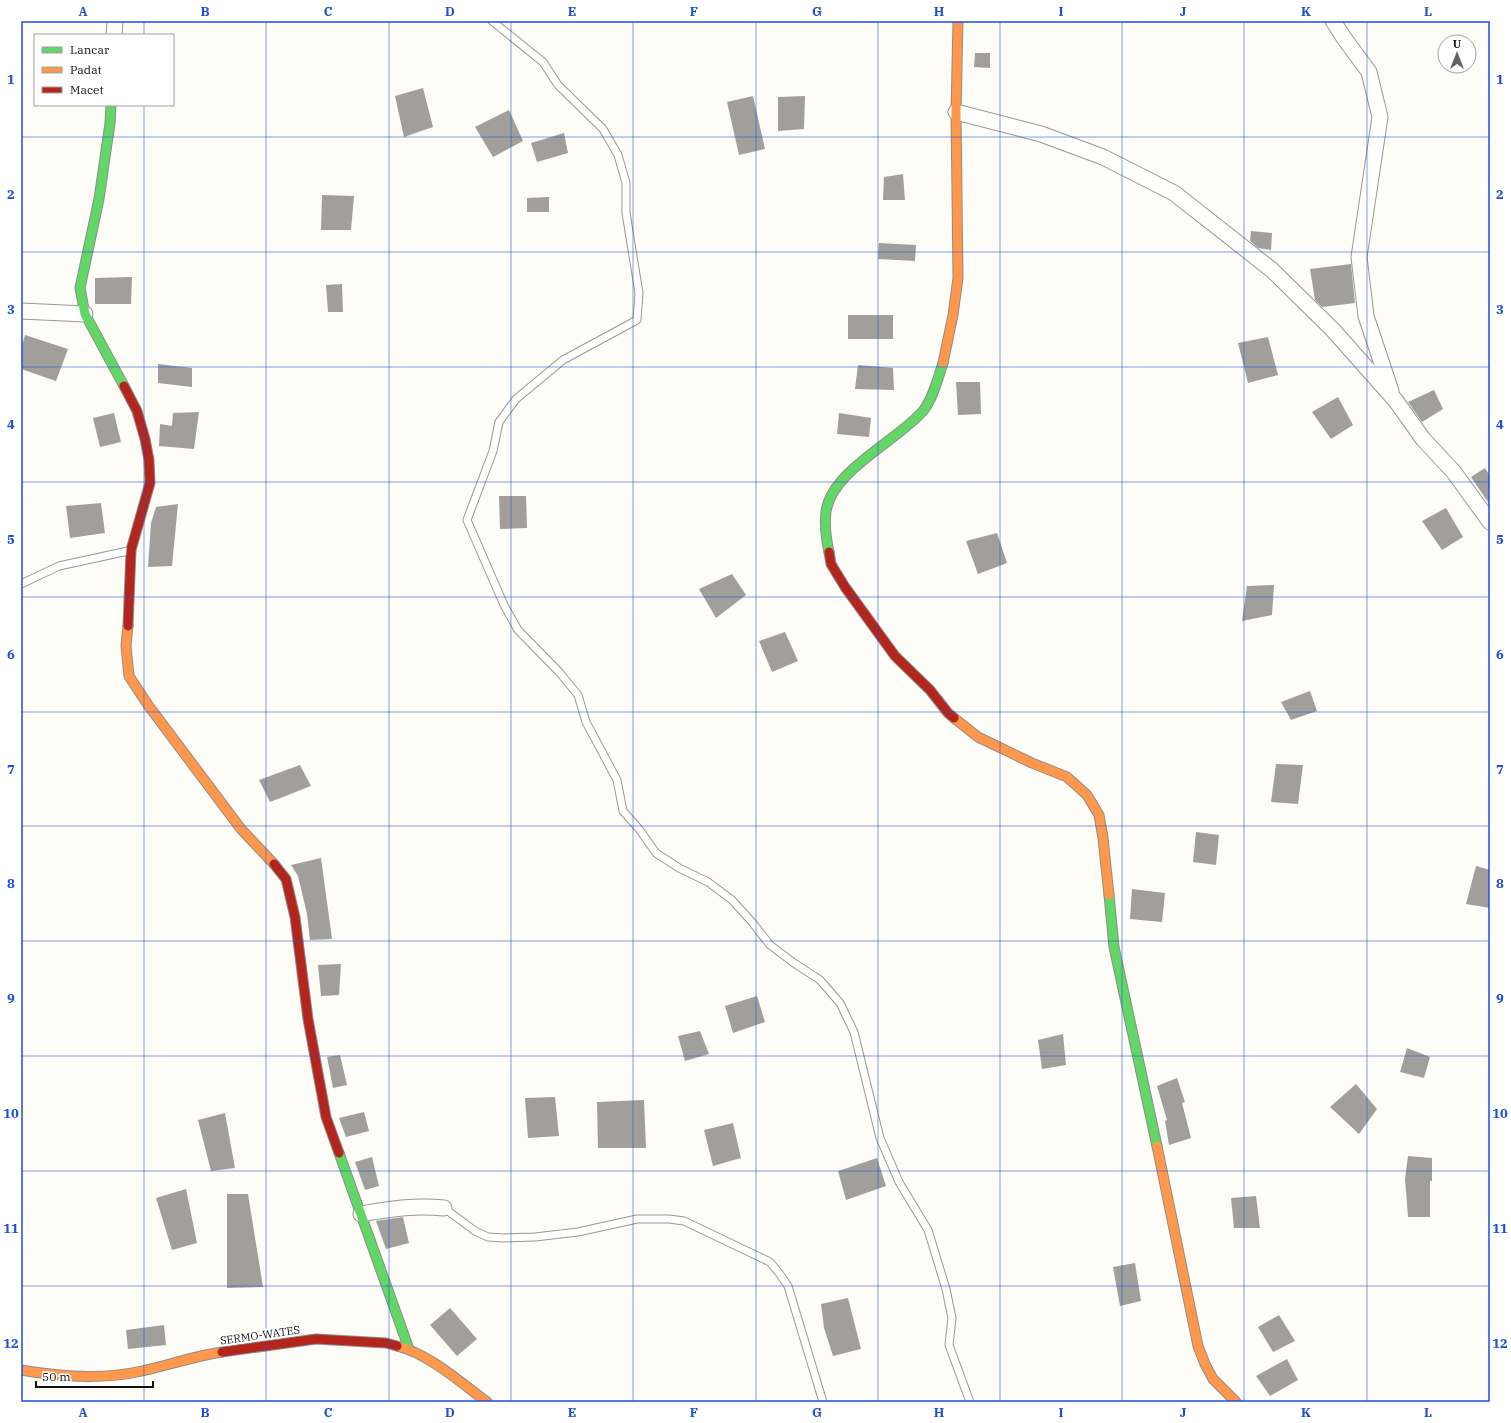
<svg xmlns="http://www.w3.org/2000/svg" width="1511" height="1423" font-family="'IBM Plex Serif',serif">
  <style>
    .building { fill: #a19f9c }
    .lines { fill: none; stroke-linecap: round; stroke-linejoin: round }
    .lane-casing { stroke: #979795; stroke-width: 9 }
    .street-casing { stroke: #979795; stroke-width: 17 }
    .fast-casing { stroke: #8e8d8b; stroke-width: 11 }
    .slow-casing { stroke: #8e8d8b; stroke-width: 11 }
    .jam-casing { stroke: #8e8d8b; stroke-width: 11 }
    .lane { stroke: #fffffe; stroke-width: 7 }
    .street { stroke: #fffffe; stroke-width: 15 }
    .fast { stroke: #63d668; stroke-width: 9 }
    .slow { stroke: #ff974d; stroke-width: 9 }
    .jam { stroke: #b3261e; stroke-width: 9 }
    .grid { fill: none; stroke: #1d4ed8; stroke-width: 1; stroke-opacity: 0.55 }
    .labels { text-anchor: middle; dominant-baseline: central; stroke-width: 4; stroke-linejoin: round; paint-order: stroke }
    .street-label { font-size: 11px; fill: #111; stroke: #fff }
    .neatline { fill: none; stroke: #1d4ed8; stroke-width: 1.5 }
    .grid-label { font-size: 13px; text-anchor: middle; font-weight: bold; fill: #1d4ed8 }
  </style>
  <rect width="100%" height="100%" fill="#fdfcf7"/>
  <g class="building">
    <polygon points="975,53 990,53 990,68 974,67"/>
    <polygon points="423,88 433,127 404,137 395,96"/>
    <polygon points="753,96 765,149 739,155 727,102"/>
    <polygon points="805,96 804,129 778,131 778,97"/>
    <polygon points="509,110 523,141 493,157 475,127"/>
    <polygon points="564,133 568,153 537,162 531,143"/>
    <polygon points="903,174 905,200 883,200 884,177"/>
    <polygon points="322,195 354,196 351,230 321,230"/>
    <polygon points="549,197 549,212 527,212 527,198"/>
    <polygon points="1251,231 1272,233 1271,250 1258,248 1250,241"/>
    <polygon points="879,243 916,245 915,261 878,259"/>
    <polygon points="1351,264 1355,303 1322,307 1315,300 1310,269"/>
    <polygon points="132,277 131,304 95,304 95,278"/>
    <polygon points="342,284 343,312 328,312 326,285"/>
    <rect x="848" y="315" width="45" height="24"/>
    <polygon points="25,335 68,349 56,381 21,369 21,349"/>
    <polygon points="1268,337 1278,375 1248,383 1238,343"/>
    <polygon points="158,364 192,368 192,387 158,383"/>
    <polygon points="858,365 893,368 894,390 855,389"/>
    <polygon points="956,382 980,382 981,414 958,415"/>
    <polygon points="1434,390 1443,409 1422,422 1408,402"/>
    <polygon points="1338,397 1353,425 1331,439 1312,412"/>
    <polygon points="199,412 194,449 159,446 160,424 172,426 173,413"/>
    <polygon points="114,413 121,442 100,447 93,418"/>
    <polygon points="839,413 871,418 869,437 837,434"/>
    <polygon points="1485,468 1490,476 1490,505 1471,477"/>
    <polygon points="499,496 526,496 527,528 500,529"/>
    <polygon points="101,503 105,533 70,538 66,506"/>
    <polygon points="178,504 172,566 148,567 151,523 156,507"/>
    <polygon points="1446,508 1463,537 1442,550 1422,521"/>
    <polygon points="997,533 1007,563 978,574 966,541"/>
    <polygon points="732,574 746,595 716,618 699,589"/>
    <polygon points="1274,585 1272,615 1242,621 1247,586"/>
    <polygon points="785,632 798,661 772,672 759,641"/>
    <polygon points="1310,691 1317,711 1291,720 1281,702"/>
    <polygon points="1276,764 1303,765 1298,804 1271,802"/>
    <polygon points="300,765 311,786 270,802 259,780"/>
    <polygon points="1196,832 1219,835 1216,865 1193,862"/>
    <polygon points="321,858 332,939 310,940 307,914 298,876 291,865"/>
    <polygon points="1476,866 1490,870 1490,908 1466,904"/>
    <polygon points="1132,889 1165,893 1162,922 1130,919"/>
    <polygon points="341,964 339,995 321,996 318,965"/>
    <polygon points="757,996 765,1022 733,1033 725,1006"/>
    <polygon points="700,1031 709,1054 685,1061 678,1036"/>
    <polygon points="1063,1034 1066,1065 1042,1069 1038,1040"/>
    <polygon points="1407,1048 1430,1057 1424,1078 1400,1072"/>
    <polygon points="340,1055 347,1085 333,1088 327,1057"/>
    <polygon points="1177,1078 1185,1102 1182,1103 1191,1138 1169,1145 1165,1121 1167,1120 1157,1086"/>
    <polygon points="1356,1084 1377,1109 1359,1134 1330,1107"/>
    <polygon points="555,1097 559,1136 528,1138 525,1098"/>
    <polygon points="644,1100 646,1148 598,1148 597,1102"/>
    <polygon points="364,1112 369,1131 346,1137 339,1118"/>
    <polygon points="225,1113 235,1168 211,1171 198,1120"/>
    <polygon points="733,1123 741,1158 713,1166 704,1130"/>
    <polygon points="1408,1156 1432,1158 1432,1181 1430,1181 1430,1217 1408,1217 1405,1179"/>
    <polygon points="372,1157 379,1186 365,1190 355,1162"/>
    <polygon points="877,1158 886,1186 846,1200 838,1171"/>
    <polygon points="186,1189 197,1243 172,1250 156,1198"/>
    <polygon points="227,1194 248,1194 263,1287 227,1288"/>
    <polygon points="1256,1196 1260,1228 1234,1228 1231,1198"/>
    <polygon points="403,1217 409,1243 386,1249 376,1221"/>
    <polygon points="1135,1263 1141,1301 1120,1306 1113,1267"/>
    <polygon points="848,1298 861,1349 833,1356 824,1328 821,1304"/>
    <polygon points="450,1308 477,1339 457,1356 430,1325"/>
    <polygon points="1279,1315 1295,1341 1273,1352 1258,1327"/>
    <polygon points="164,1325 166,1345 128,1349 126,1330"/>
    <polygon points="1287,1359 1298,1380 1270,1396 1256,1376"/>
  </g>
  <g class="lines">
    <defs>
      <g id="lane">
        <polyline points="492,21 543,62 558,85 603,129 618,155 626,183 626,213 639,293 637,320 563,360 516,399 499,422 493,451 467,520 504,605 518,630 560,673 578,695 586,722 617,780 623,811 639,829 656,853 679,868 708,882 732,900 752,922 770,945 794,963 820,980 840,1003 854,1032 880,1138 899,1182 928,1230 946,1289 952,1318 949,1345 970,1402"/>
        <polyline points="21,584 59,566 128,551"/>
        <polyline points="444,1208 475,1231 488,1237 504,1238 535,1237 578,1232 637,1219 669,1219 684,1221 770,1262 779,1273 788,1286 823,1402"/>
      </g>
      <g id="street">
        <polyline points="1333,21 1344,38 1369,72 1380,117 1359,257 1366,316 1391,391"/>
        <polyline points="114,35 115,21"/>
        <polyline points="956,112 1041,134 1103,157 1174,193 1272,270 1333,330 1396,401 1423,439 1453,471 1490,522"/>
        <polyline points="21,311 85,314"/>
        <path d="M361 1214C389 1209 415 1205 444 1208"/>
      </g>
      <g id="fast">
        <polyline points="111,105 110,123 99,199 80,288 85,314 124,386"/>
        <path d="M829 552C826 538 824 526 826 512 831 471 897 441 923 411 933 399 938 378 943 363"/>
        <polyline points="1109,895 1114,947 1157,1146"/>
        <polyline points="339,1153 409,1349"/>
      </g>
      <g id="slow">
        <polyline points="943,363 953,315 958,278 956,112 958,21"/>
        <polyline points="128,626 126,646 129,676 148,705 241,829 274,864"/>
        <polyline points="954,718 978,737 1032,763 1067,777 1087,795 1099,815 1103,838 1109,895"/>
        <polyline points="1157,1146 1198,1346 1205,1364 1213,1379 1236,1402"/>
        <path d="M397 1346C429 1354 460 1382 487 1402"/>
        <path d="M21 1370C61 1377 102 1380 142 1371 169 1365 195 1356 222 1352"/>
      </g>
      <g id="jam">
        <polyline points="124,386 137,411 145,439 149,460 150,483 131,550 128,626"/>
        <polyline points="829,552 831,564 845,587 895,656 930,690 948,713 954,718"/>
        <polyline points="274,864 286,879 295,917 308,1019 326,1117 339,1153"/>
        <polyline points="222,1352 316,1339 386,1343 397,1346"/>
      </g>
    </defs>
    <use href="#lane" class="lane-casing"/>
    <use href="#street" class="street-casing"/>
    <use href="#fast" class="fast-casing"/>
    <use href="#slow" class="slow-casing"/>
    <use href="#jam" class="jam-casing"/>
    <use href="#lane" class="lane"/>
    <use href="#street" class="street"/>
    <use href="#fast" class="fast"/>
    <use href="#slow" class="slow"/>
    <use href="#jam" class="jam"/>
  </g>
  <path class="grid" d="M144 21V35M266 21V1402M389 21V1402M511 21V1402M633 21V1402M756 21V1402M878 21V1402M1000 21V1402M1122 21V1402M1244 21V1402M1367 21V1402M144 105V1402M21 137H1490M21 252H1490M21 367H1490M21 482H1490M21 597H1490M21 712H1490M21 826H1490M21 941H1490M21 1056H1490M21 1171H1490M21 1286H1490"/>
  <g class="labels">
    <g class="street-label">
      <text transform="translate(260 1335) rotate(-8)">SERMO-WATES</text>
    </g>
  </g>
  <rect width="1511" height="1423" fill="none" stroke="#ffffff" stroke-width="44"/>
  <rect x="34" y="34" width="140" height="72" fill="#ffffff" stroke="#a0a0a0"/>
  <rect x="42" y="47" width="20" height="6" fill="#63d668" stroke="#a0a0a0"/>
  <text x="70" y="54" font-size="12" fill="#111111">Lancar</text>
  <rect x="42" y="67" width="20" height="6" fill="#ff974d" stroke="#a0a0a0"/>
  <text x="70" y="74" font-size="12" fill="#111111">Padat</text>
  <rect x="42" y="87" width="20" height="6" fill="#b3261e" stroke="#a0a0a0"/>
  <text x="70" y="94" font-size="12" fill="#111111">Macet</text>
  <g transform="translate(1457 54)"><circle r="19" fill="#ffffff" stroke="#a0a0a0"/>
  <path d="M0-3L7 15L0 10L-7 15Z" fill="#646362"/>
  <text y="-6" font-size="11" font-weight="bold" text-anchor="middle" fill="#111111">U</text>
  </g>
  <path d="M36 1381v6h117v-6" fill="none" stroke="#111111" stroke-width="2"/>
  <text x="42" y="1381" font-size="12" fill="#111111" stroke="#ffffff" stroke-width="3" paint-order="stroke">50 m</text>
  <rect x="22" y="22" width="1467" height="1379" class="neatline"/>
  <g class="grid-label">
    <text x="83" y="16">A</text>
    <text x="205" y="16">B</text>
    <text x="328" y="16">C</text>
    <text x="450" y="16">D</text>
    <text x="572" y="16">E</text>
    <text x="694" y="16">F</text>
    <text x="817" y="16">G</text>
    <text x="939" y="16">H</text>
    <text x="1061" y="16">I</text>
    <text x="1183" y="16">J</text>
    <text x="1306" y="16">K</text>
    <text x="1428" y="16">L</text>
    <text x="11" y="84">1</text>
    <text x="1500" y="84">1</text>
    <text x="11" y="199">2</text>
    <text x="1500" y="199">2</text>
    <text x="11" y="314">3</text>
    <text x="1500" y="314">3</text>
    <text x="11" y="429">4</text>
    <text x="1500" y="429">4</text>
    <text x="11" y="544">5</text>
    <text x="1500" y="544">5</text>
    <text x="11" y="659">6</text>
    <text x="1500" y="659">6</text>
    <text x="11" y="774">7</text>
    <text x="1500" y="774">7</text>
    <text x="11" y="888">8</text>
    <text x="1500" y="888">8</text>
    <text x="11" y="1003">9</text>
    <text x="1500" y="1003">9</text>
    <text x="11" y="1118">10</text>
    <text x="1500" y="1118">10</text>
    <text x="11" y="1233">11</text>
    <text x="1500" y="1233">11</text>
    <text x="11" y="1348">12</text>
    <text x="1500" y="1348">12</text>
    <text x="83" y="1417">A</text>
    <text x="205" y="1417">B</text>
    <text x="328" y="1417">C</text>
    <text x="450" y="1417">D</text>
    <text x="572" y="1417">E</text>
    <text x="694" y="1417">F</text>
    <text x="817" y="1417">G</text>
    <text x="939" y="1417">H</text>
    <text x="1061" y="1417">I</text>
    <text x="1183" y="1417">J</text>
    <text x="1306" y="1417">K</text>
    <text x="1428" y="1417">L</text>
  </g>
</svg>
